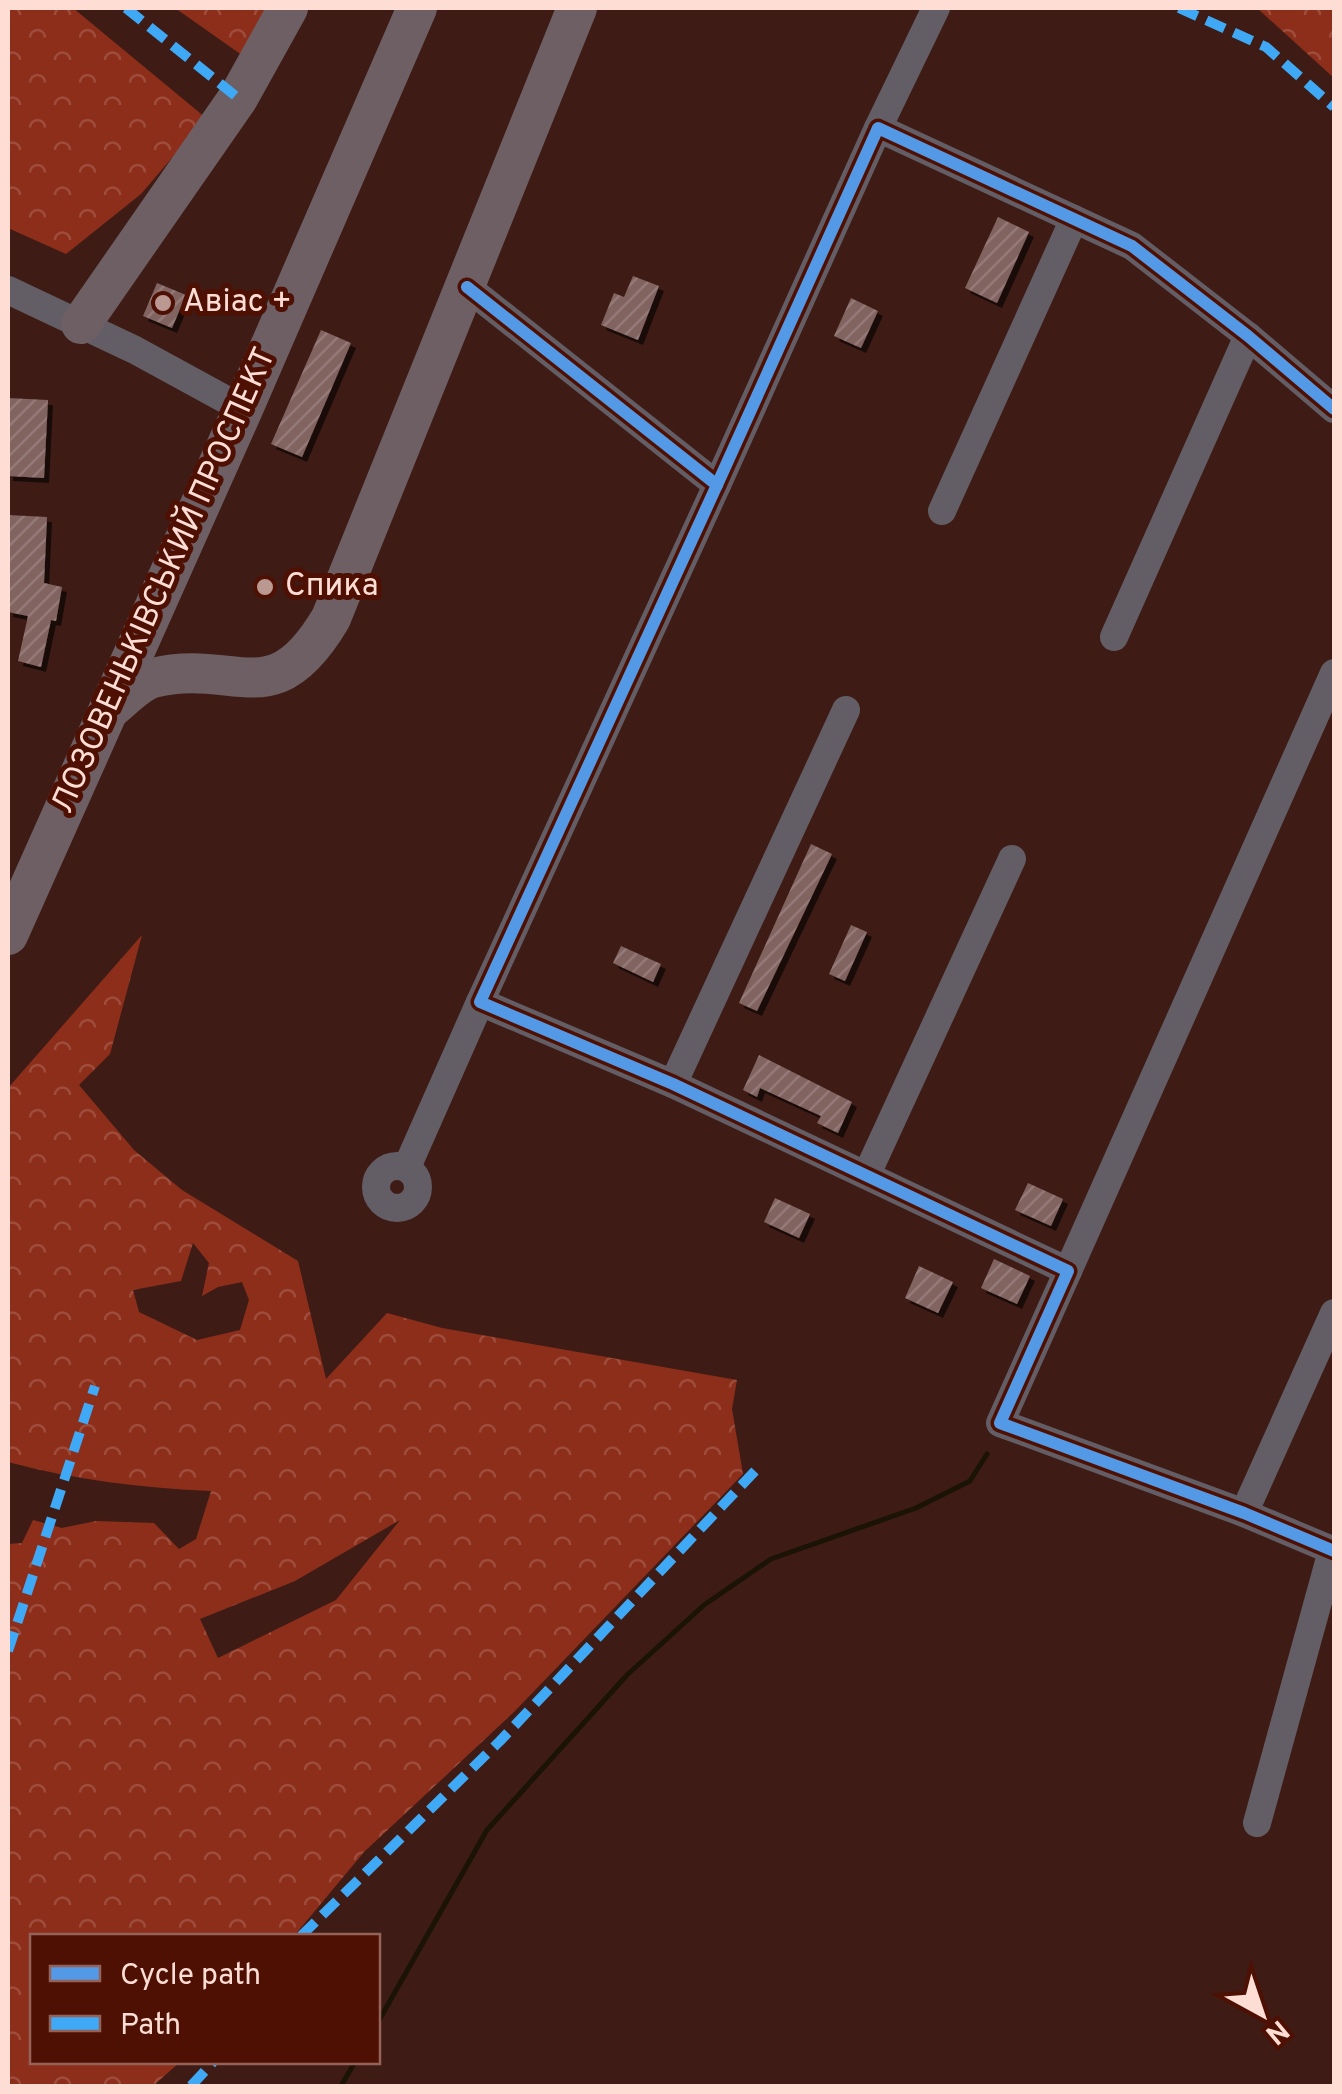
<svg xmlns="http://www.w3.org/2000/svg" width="1342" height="2094" font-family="Overpass,sans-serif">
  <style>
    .forest { fill: url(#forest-crowns); fill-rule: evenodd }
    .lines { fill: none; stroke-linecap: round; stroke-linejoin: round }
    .stream { stroke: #1a1306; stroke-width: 5 }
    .building { fill: url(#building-hatch); filter: url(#shadow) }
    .minor { stroke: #635d65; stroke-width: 28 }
    .highway { stroke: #6d5f63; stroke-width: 40 }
    .quiet { stroke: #3fa9f5; stroke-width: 10; stroke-dasharray: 20 10; stroke-linecap: butt }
    .cycleway-casing { stroke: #4f1004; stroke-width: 19 }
    .cycleway { stroke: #5399e6; stroke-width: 12 }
    .poi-dot { fill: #bb9992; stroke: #4f1004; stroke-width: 4 }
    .labels { text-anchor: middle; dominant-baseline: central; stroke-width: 10; stroke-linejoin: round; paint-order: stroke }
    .poi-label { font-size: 32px; fill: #feddd5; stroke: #4f1004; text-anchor: start }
    .street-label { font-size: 32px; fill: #feddd5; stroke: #4f1004 }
  </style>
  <defs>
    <pattern id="forest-crowns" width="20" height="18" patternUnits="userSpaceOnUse" patternTransform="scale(2.5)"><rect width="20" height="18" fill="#8d2e1b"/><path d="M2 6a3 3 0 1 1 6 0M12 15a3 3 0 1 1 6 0" fill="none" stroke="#9e4c3b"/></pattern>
    <pattern id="building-hatch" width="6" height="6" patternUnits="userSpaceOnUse" patternTransform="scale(2.5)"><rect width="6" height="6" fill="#816361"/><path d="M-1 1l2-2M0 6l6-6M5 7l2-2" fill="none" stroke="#947977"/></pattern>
    <filter id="shadow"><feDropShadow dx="5" dy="5" stdDeviation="0" flood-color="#0009"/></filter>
  </defs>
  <rect width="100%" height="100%" fill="#3e1c15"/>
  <g class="forest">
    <polygon points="8,8 73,8 206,118 141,194 66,254 8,228"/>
    <polygon points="175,8 266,8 246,58"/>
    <polygon points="1257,8 1334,8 1334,78"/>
    <path d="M142 935 110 1054 79 1085 134 1150 182 1190 298 1261 326 1379 387 1313 442 1328 737 1380 732 1409 743 1474 514 1712 364 1852 294 1936H32V2062H180L153 2086H8V1544L22 1543 33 1520 62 1528 96 1521 154 1523 179 1549 196 1539 211 1491C144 1488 74 1480 8 1462V1088ZM193 1243 209 1263 202 1296 218 1287 242 1282 249 1300 240 1330 197 1340 139 1312 133 1290 181 1281ZM400 1520 336 1600 218 1658 200 1619 295 1581Z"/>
  </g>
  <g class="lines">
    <g class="stream">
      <polyline points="378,2022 487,1830 627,1675 704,1605 771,1559 916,1508 970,1481 987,1454"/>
      <polyline points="341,2086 355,2062"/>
    </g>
  </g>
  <g class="building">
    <polygon points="998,217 1029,232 997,303 965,288"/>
    <polygon points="633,276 659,286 638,340 601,325 614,293 624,297"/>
    <polygon points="157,283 186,295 172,328 143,316"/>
    <polygon points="851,298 878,311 861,348 834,336"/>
    <polygon points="321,330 351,343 302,457 271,444"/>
    <polygon points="8,398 48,400 44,478 8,476"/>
    <polygon points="8,515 47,517 44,583 62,587 56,621 51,620 41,667 18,661 28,616 8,612"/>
    <polygon points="811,844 832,854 757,1011 739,1003"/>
    <polygon points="851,925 867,932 845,981 829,974"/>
    <polygon points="621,946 661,964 653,982 613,963"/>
    <polygon points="759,1055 852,1102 838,1133 817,1123 821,1116 760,1088 757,1097 743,1090"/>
    <polygon points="1028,1183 1063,1199 1051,1226 1015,1210"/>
    <polygon points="775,1198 810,1214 799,1238 764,1222"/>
    <polygon points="994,1259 1030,1276 1017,1304 981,1288"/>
    <polygon points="919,1266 953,1282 938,1313 905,1298"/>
  </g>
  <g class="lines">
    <g class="minor">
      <polyline points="878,128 936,8"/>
      <polyline points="467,287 717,485 480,1002 673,1084 1068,1271 1000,1423 1244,1513 1334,1551"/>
      <polyline points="8,290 135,350 243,409"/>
      <polyline points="717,485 878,128 1132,246 1248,336 1334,409"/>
      <polyline points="942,511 1074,219"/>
      <polyline points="1114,637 1248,336"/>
      <polyline points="673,1084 846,710"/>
      <circle cx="397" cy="1187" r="21"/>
      <polyline points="407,1167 480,1002"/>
      <polyline points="867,1174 1012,859"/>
      <polyline points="1068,1271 1334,673"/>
      <polyline points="1244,1513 1334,1313"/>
      <polyline points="1257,1823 1332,1551"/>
    </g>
    <g class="highway">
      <polyline points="81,324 238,98 288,8"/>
      <path d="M109 710C122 700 138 682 153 678 237 657 272 718 331 618L577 8"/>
      <polyline points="8,935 243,409 417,8"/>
    </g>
    <g class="quiet">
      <polyline points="126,8 238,98"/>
      <polyline points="1179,8 1266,47 1334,107"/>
      <polyline points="8,1651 95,1386"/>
      <polyline points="301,1936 500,1741 755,1471"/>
      <polyline points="191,2086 213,2062"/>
    </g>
    <defs>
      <g id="cycleway">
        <polyline points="467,287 717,485 480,1002 673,1084 1068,1271 1000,1423 1244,1513 1334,1551"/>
        <polyline points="717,485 878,128 1132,246 1248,336 1334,409"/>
      </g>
    </defs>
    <use href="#cycleway" class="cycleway-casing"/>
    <use href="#cycleway" class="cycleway"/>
  </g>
  <g class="poi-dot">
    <circle cx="163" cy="303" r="10"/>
    <circle cx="265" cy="587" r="10"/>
  </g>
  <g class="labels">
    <g class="poi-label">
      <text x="183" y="303">Авiас +</text>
      <text x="285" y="587">Спика</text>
    </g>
    <g class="street-label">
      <text transform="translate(165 581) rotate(-66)">ЛОЗОВЕНЬКІВСЬКИЙ ПРОСПЕКТ</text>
    </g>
  </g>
  <rect width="1342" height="2094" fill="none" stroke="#feddd5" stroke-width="20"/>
  <rect x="30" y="1934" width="350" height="130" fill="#4f1004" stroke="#956258" stroke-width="2.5"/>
  <rect x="50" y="1966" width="50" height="15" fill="#5399e6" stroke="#956258" stroke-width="2.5"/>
  <text x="120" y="1984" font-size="30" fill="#feddd5">Cycle path</text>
  <rect x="50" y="2016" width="50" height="15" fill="#3fa9f5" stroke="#956258" stroke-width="2.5"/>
  <text x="120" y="2034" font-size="30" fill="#feddd5">Path</text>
  <g transform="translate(1262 2014) rotate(140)" stroke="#4f1004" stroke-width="8" paint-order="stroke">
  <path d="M0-8L18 38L0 25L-18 38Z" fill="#feddd5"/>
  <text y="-15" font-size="28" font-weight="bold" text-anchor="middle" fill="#feddd5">N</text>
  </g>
</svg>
